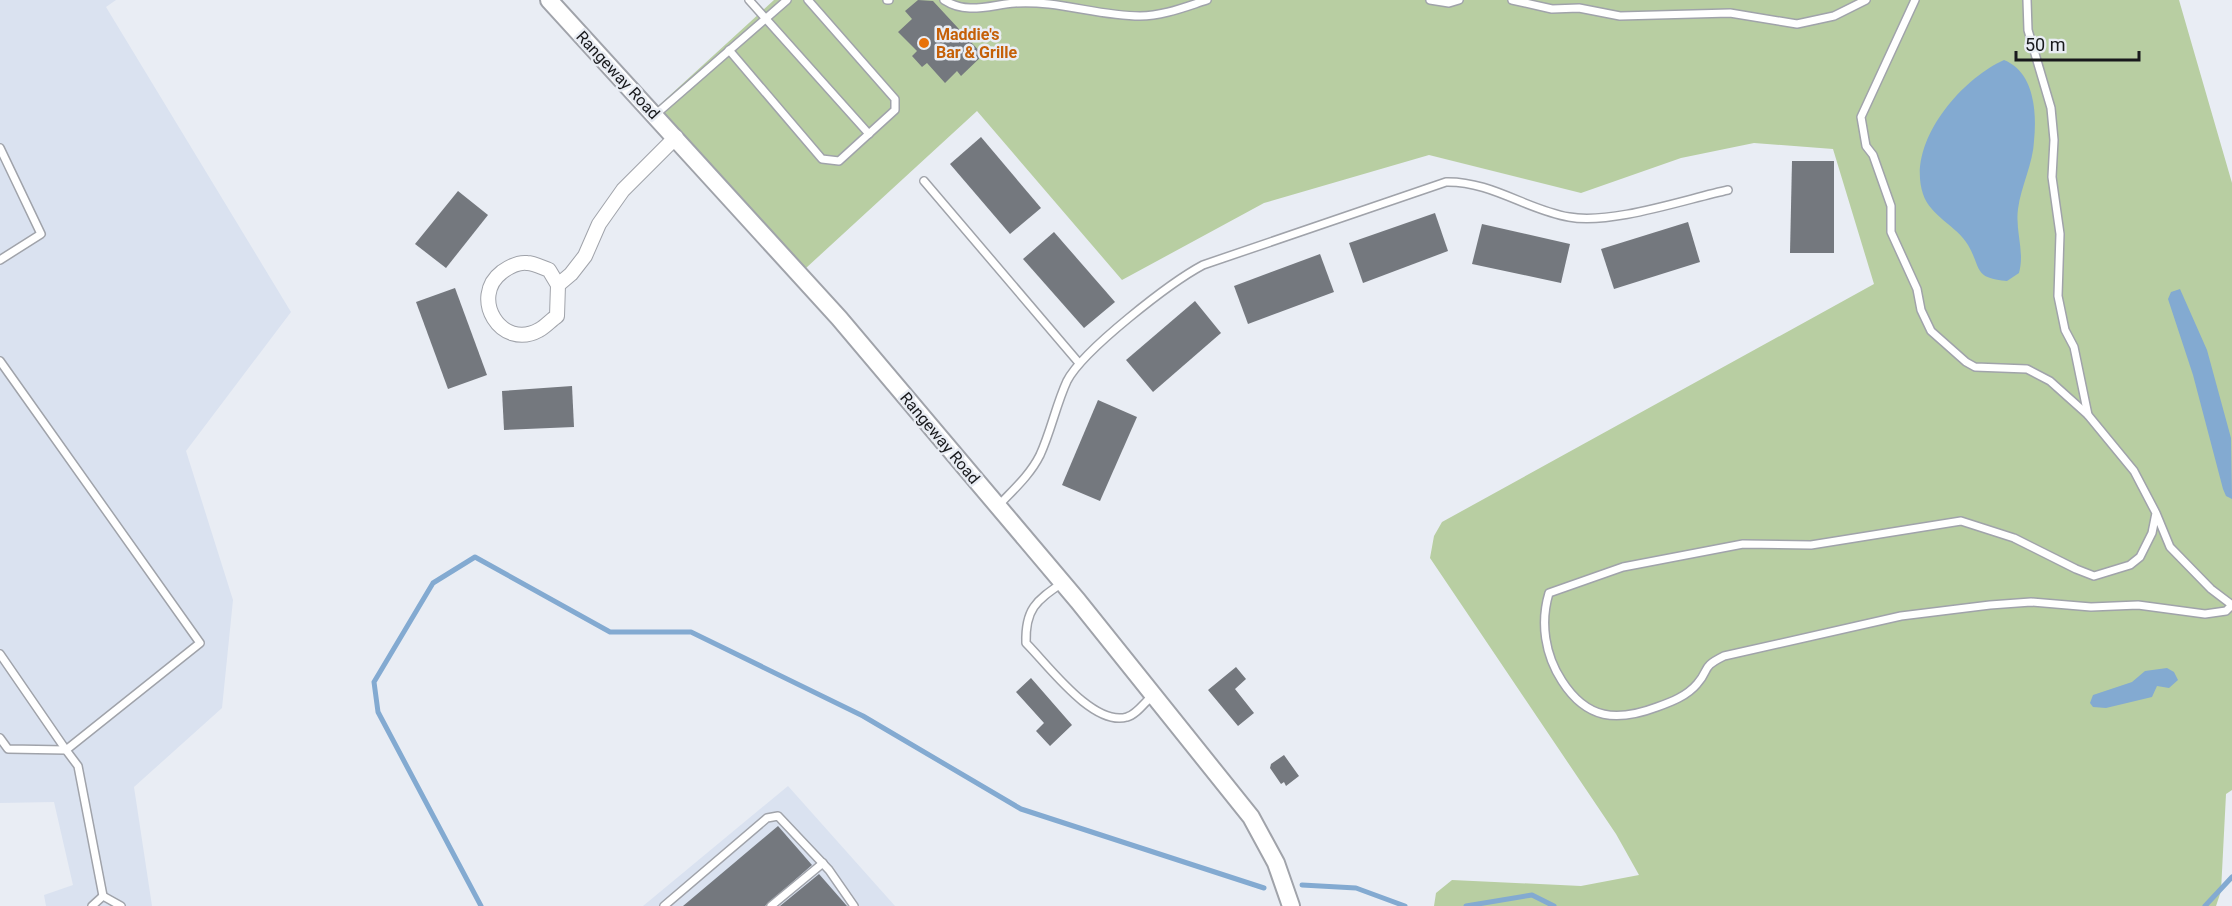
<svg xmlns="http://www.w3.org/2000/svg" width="2232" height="906" font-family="Roboto,sans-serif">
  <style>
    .built { fill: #dae2f0 }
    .green { fill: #b8cea2 }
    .water { fill: #83aad1 }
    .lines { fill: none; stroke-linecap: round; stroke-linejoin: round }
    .stream { stroke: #83aad1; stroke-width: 5 }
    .building { fill: #74787e }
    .service-casing { stroke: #a0a3aa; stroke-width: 10 }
    .minor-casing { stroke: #a0a3aa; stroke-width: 16 }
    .tertiary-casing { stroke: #a0a3aa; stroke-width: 20 }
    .service { stroke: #fff; stroke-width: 7 }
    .minor { stroke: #fff; stroke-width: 14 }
    .tertiary { stroke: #fff; stroke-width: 16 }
    .food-dot { fill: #e8710a; stroke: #e9edf4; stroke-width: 2 }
    .labels { text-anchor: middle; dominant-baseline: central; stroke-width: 5; stroke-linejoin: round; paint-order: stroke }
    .food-label { font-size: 16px; font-weight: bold; fill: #c56008; stroke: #e9edf4; text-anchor: start }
    .street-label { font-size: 16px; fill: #18191c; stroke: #e9edf4 }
  </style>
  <rect width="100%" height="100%" fill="#e9edf4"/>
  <g class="built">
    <polygon points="0,0 116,0 106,7 291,312 186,451 233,600 222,708 134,787 152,906 46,906 44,895 73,885 54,802 0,803"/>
    <polygon points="788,786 895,906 643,906"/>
  </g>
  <polygon class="green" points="774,0 2179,0 2232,183 2232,790 2226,794 2221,891 2216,906 1434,906 1436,893 1452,880 1581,886 1639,875 1616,834 1430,558 1434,536 1442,522 1874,284 1833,149 1754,143 1681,158 1581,193 1429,155 1264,203 1122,280 977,111 806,268 656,108"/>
  <g class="water">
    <path d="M2004 60C2034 72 2037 111 2034 141 2033 164 2021 186 2018 209 2015 231 2025 251 2019 273L2007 281C1973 278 1982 269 1968 245 1957 226 1930 216 1923 194 1906 143 1961 79 2004 60Z"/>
    <polygon points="2180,289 2207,350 2231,438 2232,499 2226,496 2223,489 2193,375 2168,299 2171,292"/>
    <polygon points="2167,668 2174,672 2178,680 2169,688 2157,686 2152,697 2106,708 2093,707 2090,703 2093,695 2132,682 2145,671"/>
  </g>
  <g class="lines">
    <g class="stream">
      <polyline points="1302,885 1356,888 1405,906"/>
      <polyline points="481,906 378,712 374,682 433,583 475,557 610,632 691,632 863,716 1021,809 1264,888"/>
      <polyline points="1466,906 1532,895 1554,906"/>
      <polyline points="2205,906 2232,877"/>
    </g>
  </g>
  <g class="building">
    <polygon points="918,0 933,1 983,55 961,76 957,71 945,83 927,63 922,67 912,56 917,51 898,32 912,19 905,11"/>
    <polygon points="981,137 1041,208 1010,234 950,164"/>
    <polygon points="1792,161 1834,161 1834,253 1790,253"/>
    <polygon points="458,191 488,215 446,268 415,244"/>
    <polygon points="1435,213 1448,251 1363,283 1349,243"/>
    <polygon points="1688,222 1700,262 1614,289 1601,249"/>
    <polygon points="1482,224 1570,244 1561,283 1472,264"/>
    <polygon points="1054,232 1115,302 1084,328 1023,259"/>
    <polygon points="1320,254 1334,292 1248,324 1234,286"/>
    <polygon points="455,288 487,375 448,389 416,302"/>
    <polygon points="1195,301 1221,333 1153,392 1126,360"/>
    <polygon points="572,386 574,427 504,430 502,391"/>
    <polygon points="1098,400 1137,417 1100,501 1062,485"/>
    <polygon points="1236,667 1246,679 1235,689 1254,713 1238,726 1208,690"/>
    <polygon points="1031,678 1072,725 1050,746 1036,731 1044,723 1016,692"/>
    <polygon points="1284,755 1299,776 1286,786 1284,782 1281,784 1270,768 1271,764"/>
    <polygon points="778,826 812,865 765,906 683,906"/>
    <polygon points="819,874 847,906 780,906"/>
  </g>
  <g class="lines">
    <defs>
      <g id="service">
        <polyline points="749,0 869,134"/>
        <polyline points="887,0 889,0"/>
        <path d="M944 0C967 15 990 5 1015 3 1057 0 1098 16 1140 16 1163 16 1185 7 1207 0"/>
        <polyline points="1430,0 1449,3 1459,0"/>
        <polyline points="1512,0 1552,9 1579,8 1620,16 1730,13 1797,24 1834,16 1866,0"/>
        <polyline points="1915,0 1861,117 1866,146 1873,155 1891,206 1891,232 1917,289 1921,310 1931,331 1966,362 1975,367 2027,369 2050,381 2088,415"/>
        <path d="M2027 0 2028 30 2051 108 2054 140 2052 177 2060 234 2058 296 2065 330 2074 347 2088 415 2134 471 2156 513 2152 533 2140 557 2130 565 2094 576 2076 569 2014 538 1961 521 1811 545 1743 544 1623 567 1549 593C1540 623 1545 655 1562 681 1587 720 1617 722 1657 707 1671 702 1687 696 1697 684 1711 668 1700 668 1724 656L1901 616 1990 605 2031 602 2091 607 2138 605 2205 614 2226 611 2232 605 2211 589 2170 547 2156 513"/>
        <polyline points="729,50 822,159 839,161 895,110 895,99 808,0"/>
        <polyline points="655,115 787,0"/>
        <polyline points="0,148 41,234 0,260"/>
        <polyline points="924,181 1079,363"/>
        <polyline points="0,361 200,643 66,750 0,654"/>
        <path d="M999 505C1014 489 1030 475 1040 455 1051 431 1056 405 1067 381 1083 350 1171 282 1203 265L1446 182C1491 181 1527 210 1569 217 1611 225 1686 199 1728 190"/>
        <path d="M1062 583C1036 601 1025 609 1026 643 1048 665 1093 727 1127 717 1136 715 1145 702 1152 696"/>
        <polyline points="0,738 8,749 66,750 78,766 103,896"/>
        <polyline points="103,896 121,906"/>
        <polyline points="92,906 103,896"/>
        <polyline points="664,906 767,818 778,816 829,870 854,906"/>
        <polyline points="771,906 823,863"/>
      </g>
      <path id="minor" d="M558 285 557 316C551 320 545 327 539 330 501 351 469 297 502 272 509 267 518 262 527 263 534 263 543 268 549 270L558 285 571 274 585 256 599 224 623 190 676 137"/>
      <polyline id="tertiary" points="549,0 839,318 1078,601 1251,817 1276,863 1291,906"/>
    </defs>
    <use href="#service" class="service-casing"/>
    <use href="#minor" class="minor-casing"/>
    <use href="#tertiary" class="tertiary-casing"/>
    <use href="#service" class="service"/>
    <use href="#minor" class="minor"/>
    <use href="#tertiary" class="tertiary"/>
  </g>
  <circle class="food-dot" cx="924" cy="43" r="6"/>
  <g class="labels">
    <g class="food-label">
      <text x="936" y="34">Maddie's<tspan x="936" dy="18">Bar &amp; Grille</tspan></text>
    </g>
    <g class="street-label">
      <text transform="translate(618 75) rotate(47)">Rangeway Road</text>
      <text transform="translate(940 438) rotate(50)">Rangeway Road</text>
    </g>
  </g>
  <path d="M2016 51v9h123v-9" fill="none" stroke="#18191c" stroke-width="3"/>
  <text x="2025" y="51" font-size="18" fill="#18191c" stroke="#e9edf4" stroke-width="4.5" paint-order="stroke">50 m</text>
</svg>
